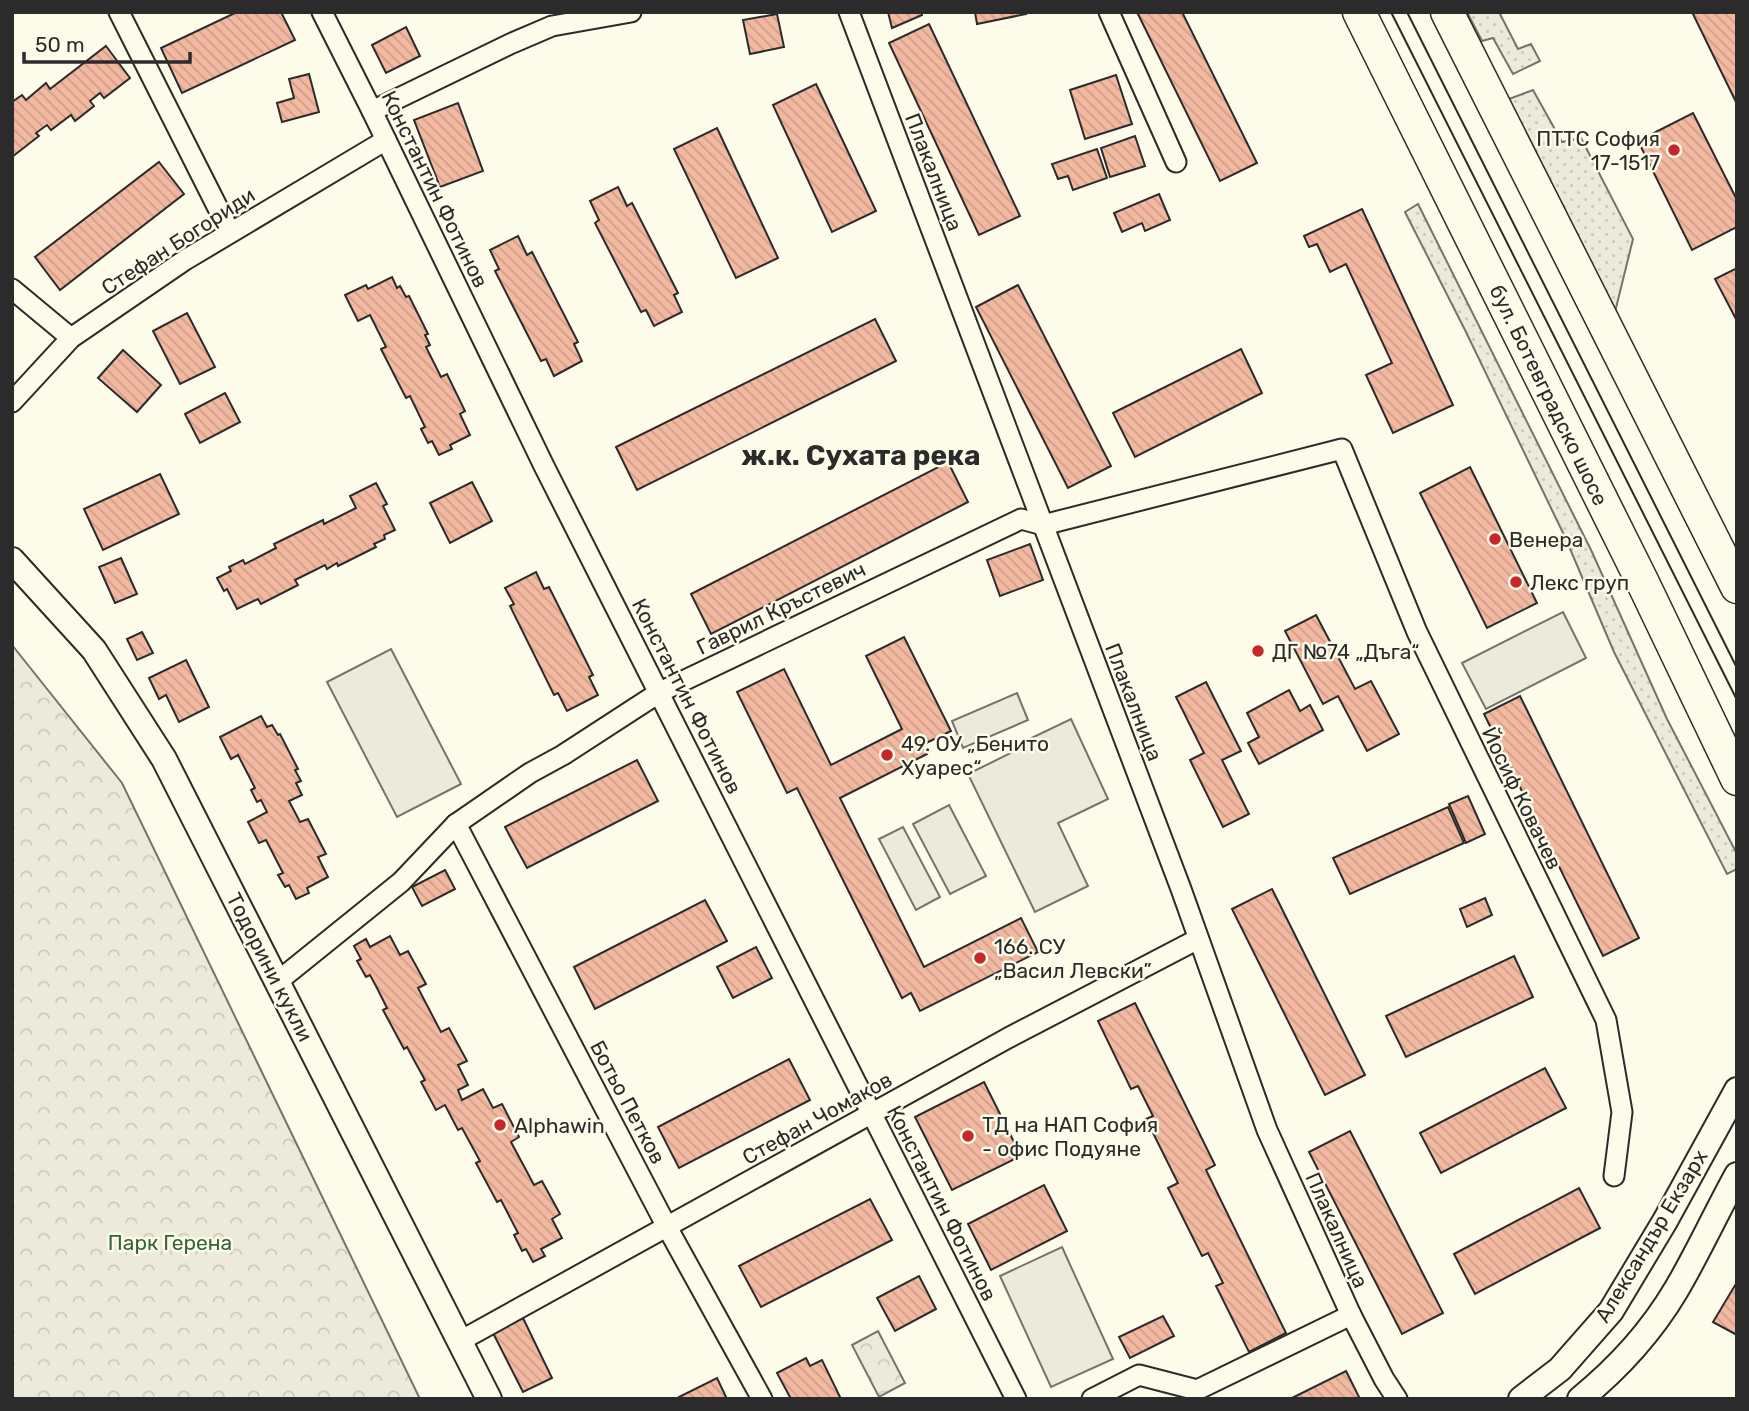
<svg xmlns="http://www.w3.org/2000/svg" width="1749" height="1411" font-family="Rubik,sans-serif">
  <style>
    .grass { fill: url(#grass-dots); stroke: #74746e; stroke-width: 2 }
    .forest { fill: url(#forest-crowns); stroke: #74746e; stroke-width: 2 }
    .pitch { fill: #ecebdb; stroke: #74746e; stroke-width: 2 }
    .parking { fill: #eceadb; stroke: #74746e; stroke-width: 2 }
    .building { fill: url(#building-back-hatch); stroke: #2b2b2b; stroke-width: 2 }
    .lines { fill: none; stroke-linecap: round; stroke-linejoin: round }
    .minor-casing { stroke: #2b2b2b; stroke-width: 23 }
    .tertiary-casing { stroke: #2b2b2b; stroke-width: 28 }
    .primary-casing { stroke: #2b2b2b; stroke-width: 35 }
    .minor { stroke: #fdfbea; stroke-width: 19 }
    .tertiary { stroke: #fdfbea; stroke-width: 24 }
    .primary { stroke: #fdfbea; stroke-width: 32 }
    .tram { stroke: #2b2b2b; stroke-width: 2 }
    .poi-dot { fill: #c62828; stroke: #fdfbea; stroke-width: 2.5 }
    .labels { text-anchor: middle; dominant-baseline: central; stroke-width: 5; stroke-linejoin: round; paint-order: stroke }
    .poi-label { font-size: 21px; fill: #2b2b2b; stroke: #fdfbea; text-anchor: start }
    .street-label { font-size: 21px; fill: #2b2b2b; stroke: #fdfbea }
    .park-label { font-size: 21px; fill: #34623c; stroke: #fdfbea }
    .district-label { font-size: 28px; font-weight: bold; fill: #2b2b2b; stroke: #fdfbea }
  </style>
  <defs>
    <pattern id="grass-dots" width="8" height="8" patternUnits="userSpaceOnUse" patternTransform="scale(1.75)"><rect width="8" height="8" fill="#ecebdb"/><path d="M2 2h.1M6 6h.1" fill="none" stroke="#cbcabc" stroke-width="1.8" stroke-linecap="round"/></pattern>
    <pattern id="forest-crowns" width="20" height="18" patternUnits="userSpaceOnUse" patternTransform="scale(1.75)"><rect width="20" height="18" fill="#ecebdb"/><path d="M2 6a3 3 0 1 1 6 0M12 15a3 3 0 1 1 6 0" fill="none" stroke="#cbcabc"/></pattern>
    <pattern id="building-back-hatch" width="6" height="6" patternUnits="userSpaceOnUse" patternTransform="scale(1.75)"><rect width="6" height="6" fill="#f2b8a0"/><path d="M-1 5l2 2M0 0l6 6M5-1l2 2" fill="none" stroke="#d09e8a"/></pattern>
  </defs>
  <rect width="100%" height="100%" fill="#fdfbea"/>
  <g class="grass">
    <polygon points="1467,12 1499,12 1518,49 1531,44 1540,61 1513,74 1493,38 1482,41"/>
    <polygon points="1533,90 1562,142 1581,138 1633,239 1615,312 1509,99"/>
    <polygon points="1418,204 1592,552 1667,719 1737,854 1737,869 1727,874 1614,652 1565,537 1465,330 1405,212"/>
  </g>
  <g class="forest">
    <polygon points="12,645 122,783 420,1399 12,1399"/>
    <polygon points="878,1331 905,1383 879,1397 852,1345"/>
  </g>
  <g class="pitch">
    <polygon points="1017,693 1028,720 963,748 952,721"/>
    <polygon points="1071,719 1108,799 1058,823 1088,886 1035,912 968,774 1021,748 1019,744"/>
    <polygon points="949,805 986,876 950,894 913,824"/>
    <polygon points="903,827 940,897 916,910 879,839"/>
    <polygon points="1062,1247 1113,1359 1051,1387 1000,1276"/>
  </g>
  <g class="parking">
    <polygon points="1563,612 1586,658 1486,709 1462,663"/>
    <polygon points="391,649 461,784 397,817 327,682"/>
  </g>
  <g class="building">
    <polygon points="237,12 281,12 295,40 182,93 161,48"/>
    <polygon points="888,12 922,12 922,15 892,28"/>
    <polygon points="975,12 1025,12 1026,14 977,24"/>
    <polygon points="1137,12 1182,12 1257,163 1220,181"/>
    <polygon points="1692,12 1737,12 1737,104"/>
    <polygon points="777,14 784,47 750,54 743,20"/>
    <polygon points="929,24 1020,216 979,235 889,43"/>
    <polygon points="406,27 420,56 386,73 372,45"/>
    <polygon points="106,46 130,78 104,98 100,93 90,101 94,106 75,121 71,115 51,130 47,125 36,133 39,136 12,157 12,102 22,95 26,100 46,83 50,89"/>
    <polygon points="309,74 319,112 282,122 277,103 294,98 289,79"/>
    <polygon points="1116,75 1132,124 1085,139 1070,90"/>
    <polygon points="816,84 876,211 832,232 773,105"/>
    <polygon points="458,103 483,171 440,187 414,120"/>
    <polygon points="1693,113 1737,200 1737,227 1692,250 1638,141"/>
    <polygon points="717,128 778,258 736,278 674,149"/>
    <polygon points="1135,136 1145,166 1110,177 1101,148"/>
    <polygon points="1097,149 1107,178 1073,190 1068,176 1058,179 1052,164"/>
    <polygon points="159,162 184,194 60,290 35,257"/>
    <polygon points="618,187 627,206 632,203 678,293 674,295 682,312 654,326 646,310 641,312 595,223 599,220 590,201"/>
    <polygon points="1159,194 1170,220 1145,231 1142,223 1122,232 1114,213"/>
    <polygon points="1362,209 1453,405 1393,433 1366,375 1392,363 1346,264 1330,272 1317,244 1309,247 1304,236"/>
    <polygon points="518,236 527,255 532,252 578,342 574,344 582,361 554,376 546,359 541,361 495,271 499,269 490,250"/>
    <polygon points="1737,268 1737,321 1715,279"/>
    <polygon points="392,277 397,288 400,286 406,297 409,296 428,334 425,335 430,345 426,347 441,377 447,374 465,411 460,414 470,435 450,445 452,449 439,455 432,441 428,443 421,429 425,427 410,396 406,398 381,349 386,347 370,315 358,321 345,295 366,285 368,289"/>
    <polygon points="1018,285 1111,466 1068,488 976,307"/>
    <polygon points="187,313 215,367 180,384 153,331"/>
    <polygon points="875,319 896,361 637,490 616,447"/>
    <polygon points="1241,349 1262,393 1135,457 1113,413"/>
    <polygon points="123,350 161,385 137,412 98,378"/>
    <polygon points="225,393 240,422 200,443 185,414"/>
    <polygon points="948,462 968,502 711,634 691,594"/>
    <polygon points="1470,467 1537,603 1487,628 1420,493"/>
    <polygon points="160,474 179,514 103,550 84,509"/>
    <polygon points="472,482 492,521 450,543 430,503"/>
    <polygon points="376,483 387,504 383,506 395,530 384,535 385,539 374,544 376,547 338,566 337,563 327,569 325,565 295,580 298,585 261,604 258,599 237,609 227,589 224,591 217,578 231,571 229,567 243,560 245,564 276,548 274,544 323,520 324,524 356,508 350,496"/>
    <polygon points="1030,544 1043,580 1000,596 987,560"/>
    <polygon points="121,558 137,594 115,603 99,567"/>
    <polygon points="536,572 544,589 549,587 593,675 589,677 598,695 567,711 558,693 554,695 510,606 514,604 505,588"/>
    <polygon points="1316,615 1355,689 1371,681 1399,734 1367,751 1338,696 1323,704 1285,631"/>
    <polygon points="142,632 153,653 137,660 127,639"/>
    <polygon points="904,637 951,731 922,745 927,754 840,798 924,967 1021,918 1038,952 920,1011 911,993 902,998 797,788 787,793 737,692 784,669 831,765 902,729 866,656"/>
    <polygon points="186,660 209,707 179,722 166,695 159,699 149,678"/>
    <polygon points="1206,682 1241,751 1222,760 1249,814 1223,827 1190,760 1204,753 1176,697"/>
    <polygon points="1289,690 1300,711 1310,705 1323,730 1259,764 1248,743 1259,737 1247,713"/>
    <polygon points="1520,696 1639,938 1603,956 1484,714"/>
    <polygon points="261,716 267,727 272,725 278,735 280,734 298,769 295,770 301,781 296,783 302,795 289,801 300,822 308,819 326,854 318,857 328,877 307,888 309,893 296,899 289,885 285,887 278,875 283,873 266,840 259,843 248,822 267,812 261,800 257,802 251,790 255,788 238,755 231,759 220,737"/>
    <polygon points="637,760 658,801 527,868 505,827"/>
    <polygon points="1468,796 1485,834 1466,843 1449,804"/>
    <polygon points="1448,807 1464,843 1350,894 1333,858"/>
    <polygon points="445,870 455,889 422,906 412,887"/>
    <polygon points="1272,889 1365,1075 1325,1095 1232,909"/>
    <polygon points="1485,898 1492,915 1467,927 1460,909"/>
    <polygon points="705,900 727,941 595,1009 574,967"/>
    <polygon points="390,936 400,955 408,951 426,984 418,988 441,1032 449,1028 467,1061 458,1065 468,1085 458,1090 462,1100 483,1089 493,1108 502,1104 519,1137 511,1142 534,1185 542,1181 560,1214 552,1219 562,1238 541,1249 545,1256 533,1262 526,1249 522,1251 514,1235 518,1233 501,1200 497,1202 476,1163 480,1161 462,1128 458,1130 445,1105 436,1110 421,1082 425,1080 415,1062 407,1047 404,1049 383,1010 387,1008 377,988 370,975 366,977 357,961 361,959 354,946 366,939 370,947"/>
    <polygon points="756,947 772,978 733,998 717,967"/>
    <polygon points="1514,956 1533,997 1406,1057 1386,1016"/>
    <polygon points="1135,1003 1215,1165 1206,1170 1286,1333 1249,1352 1216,1286 1223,1283 1208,1253 1202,1256 1168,1188 1178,1183 1146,1119 1153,1116 1138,1086 1131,1089 1098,1021"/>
    <polygon points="789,1059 810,1100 679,1168 658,1127"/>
    <polygon points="1545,1068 1566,1108 1441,1173 1420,1133"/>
    <polygon points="984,1082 1021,1156 952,1190 915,1117"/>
    <polygon points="1350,1131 1443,1313 1402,1334 1309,1152"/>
    <polygon points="1044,1185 1067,1231 991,1270 968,1224"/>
    <polygon points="1579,1188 1600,1228 1475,1294 1454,1254"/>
    <polygon points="870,1199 892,1240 761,1307 739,1266"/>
    <polygon points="919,1276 936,1309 895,1331 877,1298"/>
    <polygon points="1737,1282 1737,1335 1713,1322"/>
    <polygon points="1163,1316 1174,1336 1130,1358 1119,1337"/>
    <polygon points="523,1318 552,1378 523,1392 493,1333"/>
    <polygon points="806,1358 810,1366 822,1360 841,1399 791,1399 777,1373"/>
    <polygon points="1346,1371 1360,1399 1290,1399"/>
    <polygon points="717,1378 727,1399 680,1399 679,1397"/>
  </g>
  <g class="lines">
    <defs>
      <g id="minor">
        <polyline points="119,12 230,232"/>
        <polyline points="322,12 372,111 544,466 1016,1399"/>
        <polyline points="849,12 1181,889 1267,1130 1351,1315 1384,1379 1397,1399"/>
        <polyline points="1109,12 1176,162"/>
        <polyline points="372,111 510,44 552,26 631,12"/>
        <polyline points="12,289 71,338"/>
        <polyline points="12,402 71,338 185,260 386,140"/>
        <polyline points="456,824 667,1227 762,1399"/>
        <polyline points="277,982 401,882 456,824 530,773 563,755 660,692 1021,519 1043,525 1342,449 1417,632 1606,1020 1622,1112 1614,1176"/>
        <polyline points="460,1341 1008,1038 1198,939"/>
        <polyline points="1092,1399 1139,1375 1197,1390 1351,1315"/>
      </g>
      <g id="tertiary">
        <polyline points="12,560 94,650 164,759 489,1399"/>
        <polyline points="1521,1399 1560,1369 1611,1311 1665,1221 1737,1090"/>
        <path d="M1580 1399C1617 1369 1651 1332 1676 1290 1698 1253 1716 1213 1737 1175"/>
      </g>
      <g id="primary">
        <polyline points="1359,12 1643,583 1737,779"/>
        <polyline points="1447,12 1737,587"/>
      </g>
    </defs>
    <use href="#minor" class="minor-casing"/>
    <use href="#tertiary" class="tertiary-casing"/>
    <use href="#primary" class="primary-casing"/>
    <use href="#minor" class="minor"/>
    <use href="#tertiary" class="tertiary"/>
    <use href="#primary" class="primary"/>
    <g class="tram">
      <polyline points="1391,12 1737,700"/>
      <polyline points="1407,12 1737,668"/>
    </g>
  </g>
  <g class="poi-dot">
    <circle cx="1674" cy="150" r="7"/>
    <circle cx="1495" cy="539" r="7"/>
    <circle cx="1516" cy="582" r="7"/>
    <circle cx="1258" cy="651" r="7"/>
    <circle cx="887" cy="755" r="7"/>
    <circle cx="980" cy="958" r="7"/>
    <circle cx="500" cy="1125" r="7"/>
    <circle cx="968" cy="1136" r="7"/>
  </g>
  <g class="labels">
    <g class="poi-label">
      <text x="1660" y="138" text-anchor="end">ПТТС София<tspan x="1660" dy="24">17-1517</tspan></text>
      <text x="1509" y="539">Венера</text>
      <text x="1530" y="582">Лекс груп</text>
      <text x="1272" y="651">ДГ №74 „Дъга“</text>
      <text x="901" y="743">49. ОУ „Бенито<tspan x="901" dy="24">Хуарес“</tspan></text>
      <text x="994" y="946">166. СУ<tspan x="994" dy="24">„Васил Левски”</tspan></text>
      <text x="982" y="1124">ТД на НАП София<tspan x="982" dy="24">- офис Подуяне</tspan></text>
      <text x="514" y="1125">Alphawin</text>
    </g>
    <g class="street-label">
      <text transform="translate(934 172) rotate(69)">Плакалница</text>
      <text transform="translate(435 189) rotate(64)">Константин Фотинов</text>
      <text transform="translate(178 241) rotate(-33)">Стефан Богориди</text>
      <text transform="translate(1549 395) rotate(64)">бул. Ботевградско шосе</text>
      <text transform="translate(781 608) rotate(-26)">Гаврил Кръстевич</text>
      <text transform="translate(687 696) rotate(63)">Константин Фотинов</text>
      <text transform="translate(1134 702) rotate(69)">Плакалница</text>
      <text transform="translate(1522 798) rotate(64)">Йосиф Ковачев</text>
      <text transform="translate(270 967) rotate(63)">Тодорини кукли</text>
      <text transform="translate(628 1102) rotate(62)">Ботьо Петков</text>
      <text transform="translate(817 1118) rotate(-29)">Стефан Чомаков</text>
      <text transform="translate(942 1203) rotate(63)">Константин Фотинов</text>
      <text transform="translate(1337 1230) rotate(66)">Плакалница</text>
      <text transform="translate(1651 1236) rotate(-59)">Александър Екзарх</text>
    </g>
    <g class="park-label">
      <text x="170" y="1242">Парк Герена</text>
    </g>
    <g class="district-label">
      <text x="861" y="455">ж.к. Сухата река</text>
    </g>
  </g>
  <rect width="1749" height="1411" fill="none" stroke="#2b2b2b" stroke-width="28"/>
  <path d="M24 52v10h166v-10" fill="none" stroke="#2b2b2b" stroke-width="3.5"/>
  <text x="35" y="52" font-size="21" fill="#2b2b2b" stroke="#fdfbea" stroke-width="5" paint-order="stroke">50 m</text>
</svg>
